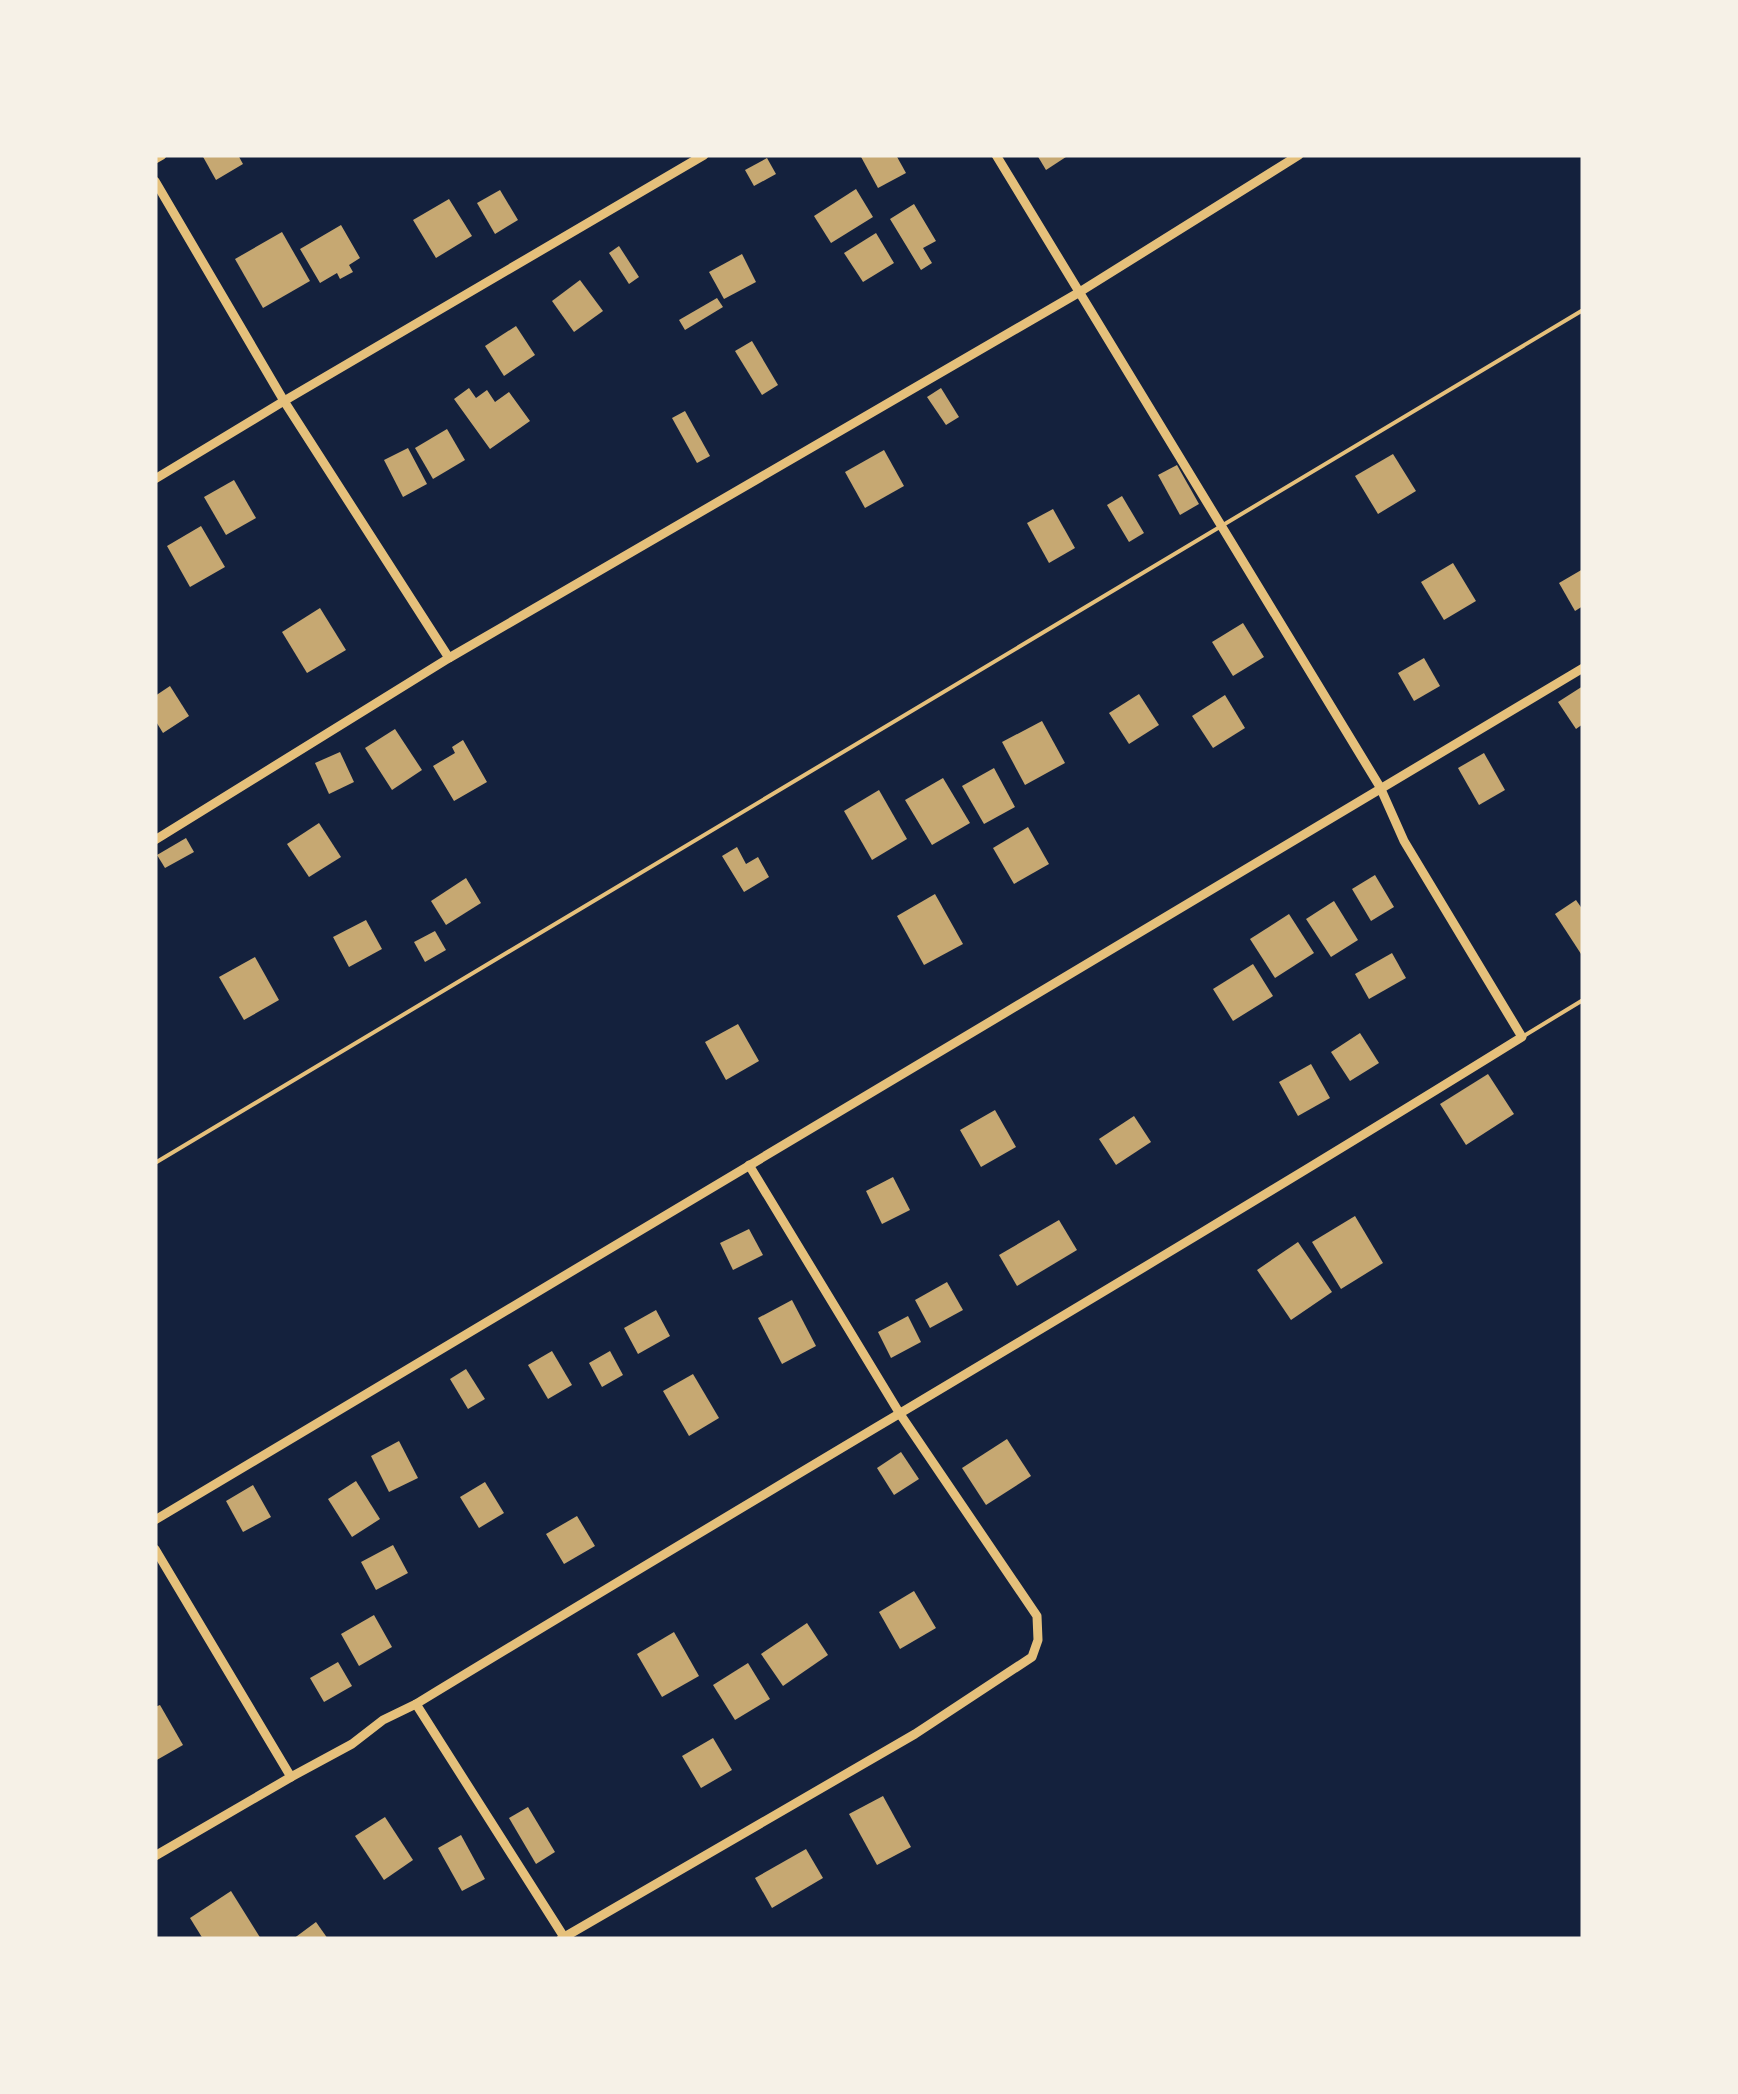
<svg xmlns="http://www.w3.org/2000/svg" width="1738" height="2094" font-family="Overpass,sans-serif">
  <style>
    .building { fill: #c6a872 }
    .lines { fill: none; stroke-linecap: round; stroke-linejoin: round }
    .service { stroke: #e5c07b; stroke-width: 4 }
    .minor { stroke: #e5c07b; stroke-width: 9 }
  </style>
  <rect width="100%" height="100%" fill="#14213d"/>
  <g class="building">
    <polygon points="202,155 238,155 243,164 216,180"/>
    <polygon points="860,155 896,155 906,173 878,188"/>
    <polygon points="1037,155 1069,155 1046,170"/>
    <polygon points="767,158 776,174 754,186 745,170"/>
    <polygon points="856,189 873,217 831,243 814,216"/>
    <polygon points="500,190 518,220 495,234 477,203"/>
    <polygon points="449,199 472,236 436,258 413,220"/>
    <polygon points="914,204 936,241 923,248 932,263 921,270 890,219"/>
    <polygon points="341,225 360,258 349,265 353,272 340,279 337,273 320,283 300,249"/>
    <polygon points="282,232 310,281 263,308 235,259"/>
    <polygon points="876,233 894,263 863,282 844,253"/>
    <polygon points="619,246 639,277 629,284 609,253"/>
    <polygon points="742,254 756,282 724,299 709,272"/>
    <polygon points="580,280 603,311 574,332 552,301"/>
    <polygon points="717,298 723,307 685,330 679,320"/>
    <polygon points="516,326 535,355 504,376 485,346"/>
    <polygon points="752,341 778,385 762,395 735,351"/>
    <polygon points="469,388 476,398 487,390 495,402 509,392 530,421 490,449 454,399"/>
    <polygon points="941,388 959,417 946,425 927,397"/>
    <polygon points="685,411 710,456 697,463 672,418"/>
    <polygon points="447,429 465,460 433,479 415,448"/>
    <polygon points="408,448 427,484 403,497 384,460"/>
    <polygon points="884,450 904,486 865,508 845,472"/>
    <polygon points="1393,454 1416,491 1378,514 1355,476"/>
    <polygon points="1177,465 1199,504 1180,515 1158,475"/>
    <polygon points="234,480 256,518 226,535 204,497"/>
    <polygon points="1122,496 1144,533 1129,542 1107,505"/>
    <polygon points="1053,509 1075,548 1049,563 1027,523"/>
    <polygon points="201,526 225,567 190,587 167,546"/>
    <polygon points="1453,563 1476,601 1444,620 1421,582"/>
    <polygon points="1583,569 1583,606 1575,611 1559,583"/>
    <polygon points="320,608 346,650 307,673 282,632"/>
    <polygon points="1243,623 1264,657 1233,676 1212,642"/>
    <polygon points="1424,658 1440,686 1414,701 1398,673"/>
    <polygon points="170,686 189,716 163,733 155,720 155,696"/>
    <polygon points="1583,686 1583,724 1576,729 1558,702"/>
    <polygon points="1139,694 1159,725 1129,744 1109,713"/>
    <polygon points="1225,695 1245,728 1213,748 1192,716"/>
    <polygon points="1042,721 1065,763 1025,785 1002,742"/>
    <polygon points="395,729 422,770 392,790 365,748"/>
    <polygon points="463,740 487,782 454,801 433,766 455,753 452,747"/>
    <polygon points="340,752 354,782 329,794 315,763"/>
    <polygon points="1484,753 1505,790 1479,805 1458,768"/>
    <polygon points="994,768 1015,807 984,824 962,786"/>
    <polygon points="943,778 970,823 932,845 905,800"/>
    <polygon points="879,790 907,839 872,860 844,811"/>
    <polygon points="319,823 341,857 309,877 287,844"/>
    <polygon points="1028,827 1049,864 1014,884 993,848"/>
    <polygon points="186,838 194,852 165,868 157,855"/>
    <polygon points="737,847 746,864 758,857 769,877 744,892 722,856"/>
    <polygon points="1375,875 1394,907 1371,921 1352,889"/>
    <polygon points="466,878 481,903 446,925 431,901"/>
    <polygon points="935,894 963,944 924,965 897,916"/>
    <polygon points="1576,900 1583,910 1583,957 1555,914"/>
    <polygon points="1334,901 1358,940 1331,957 1306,919"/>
    <polygon points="1289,914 1314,953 1275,978 1250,939"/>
    <polygon points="366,920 382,949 349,967 333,937"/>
    <polygon points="435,931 446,950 425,962 414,942"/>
    <polygon points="1392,953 1406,978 1369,999 1355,974"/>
    <polygon points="255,957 279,1000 244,1020 219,977"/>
    <polygon points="1253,964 1273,996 1233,1021 1213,989"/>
    <polygon points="738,1024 759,1061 726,1080 705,1042"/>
    <polygon points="1360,1033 1379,1063 1350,1081 1331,1052"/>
    <polygon points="1311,1064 1330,1098 1298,1116 1279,1082"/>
    <polygon points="1488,1074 1514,1114 1466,1145 1440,1104"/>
    <polygon points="995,1110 1016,1147 981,1167 960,1130"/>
    <polygon points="1134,1116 1151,1142 1116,1165 1099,1139"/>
    <polygon points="893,1177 910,1210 882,1224 866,1191"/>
    <polygon points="1355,1216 1383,1263 1341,1289 1312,1242"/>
    <polygon points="1059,1220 1077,1250 1017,1286 999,1255"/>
    <polygon points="749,1229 763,1255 733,1270 720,1243"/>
    <polygon points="1298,1242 1332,1292 1291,1320 1257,1270"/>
    <polygon points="947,1282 963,1310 930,1328 915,1300"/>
    <polygon points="792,1300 816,1346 782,1364 758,1318"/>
    <polygon points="656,1310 670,1336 638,1354 624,1328"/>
    <polygon points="908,1316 921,1342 891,1358 878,1332"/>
    <polygon points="552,1351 572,1385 548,1399 528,1365"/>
    <polygon points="610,1351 623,1375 602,1387 589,1363"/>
    <polygon points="466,1369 485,1399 468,1409 450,1379"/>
    <polygon points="693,1374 719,1418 689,1436 663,1391"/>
    <polygon points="1007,1439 1031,1476 986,1505 962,1468"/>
    <polygon points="399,1441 418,1478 389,1492 371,1456"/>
    <polygon points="901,1452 919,1479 894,1495 877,1468"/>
    <polygon points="356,1481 380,1519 352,1537 328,1499"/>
    <polygon points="485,1482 504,1513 479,1528 460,1497"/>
    <polygon points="253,1485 271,1517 243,1532 226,1501"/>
    <polygon points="577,1516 595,1546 564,1564 546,1534"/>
    <polygon points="393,1545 408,1573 376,1590 361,1562"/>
    <polygon points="914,1591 936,1628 900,1649 879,1612"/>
    <polygon points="374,1615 392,1647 359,1666 341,1634"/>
    <polygon points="807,1623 828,1655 783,1686 761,1654"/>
    <polygon points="674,1632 699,1676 662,1697 637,1654"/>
    <polygon points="338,1662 352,1686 324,1702 310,1678"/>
    <polygon points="748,1663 770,1699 735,1720 713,1685"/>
    <polygon points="160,1705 183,1745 155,1761 155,1707"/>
    <polygon points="713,1738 732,1770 701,1788 682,1756"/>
    <polygon points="883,1796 911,1847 877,1865 849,1814"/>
    <polygon points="528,1807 555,1852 536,1864 509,1818"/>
    <polygon points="385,1817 413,1860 384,1880 355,1836"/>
    <polygon points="461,1835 485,1879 462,1891 438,1848"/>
    <polygon points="806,1849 823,1878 772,1908 755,1878"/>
    <polygon points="231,1891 261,1939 203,1939 190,1918"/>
    <polygon points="316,1922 328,1939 293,1939"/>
  </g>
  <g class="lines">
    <g class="service">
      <polyline points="1522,1037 1583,1000"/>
      <polyline points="155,1163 1583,310"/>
    </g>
    <g class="minor">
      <polyline points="155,159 162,155"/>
      <polyline points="155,181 284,401 449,658"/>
      <polyline points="155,479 284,401 704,155"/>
      <polyline points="155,840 449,658 1078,293 1299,155"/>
      <polyline points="155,1520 1583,668"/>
      <path d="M155 1549 291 1777 352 1744 383 1720 416 1704C784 1480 1156 1264 1522 1037L1404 841 1380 787 996 155"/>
      <polyline points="416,1704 564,1937"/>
      <polyline points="155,1856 291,1777"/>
      <polyline points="561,1939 915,1734 1032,1657 1038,1640 1037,1616 900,1414 749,1165"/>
    </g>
  </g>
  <rect width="1738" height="2094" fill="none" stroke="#f6f1e7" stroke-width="315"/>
</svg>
